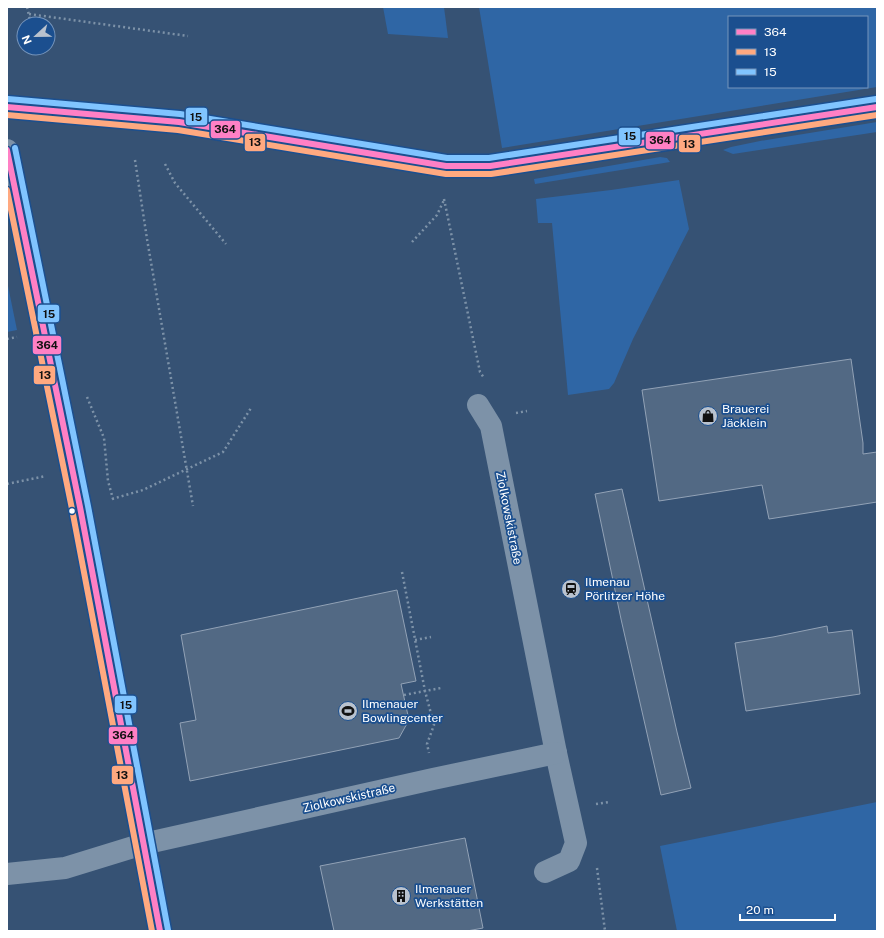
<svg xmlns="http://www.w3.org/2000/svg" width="884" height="938" font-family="'Public Sans',sans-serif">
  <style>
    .green { fill: #2f66a5; fill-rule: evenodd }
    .building { fill: #526984; stroke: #92a2b6 }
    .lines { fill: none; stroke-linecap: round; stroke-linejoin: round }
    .path { stroke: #7d92a8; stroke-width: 2.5; stroke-dasharray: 2 3; stroke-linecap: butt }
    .minor { stroke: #7d92a8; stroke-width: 22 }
    .tertiary { stroke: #7d92a8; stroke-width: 22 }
    .bus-1-casing { stroke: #1b4f8f; stroke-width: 9 }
    .bus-2-casing { stroke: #1b4f8f; stroke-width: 9 }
    .bus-3-casing { stroke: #1b4f8f; stroke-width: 9 }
    .bus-1 { stroke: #ff80c5; stroke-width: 6 }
    .bus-2 { stroke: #ffa980; stroke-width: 6 }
    .bus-3 { stroke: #80c4ff; stroke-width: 6 }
    .bus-dot { fill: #fff; stroke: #1b4f8f; stroke-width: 1.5 }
    .labels { text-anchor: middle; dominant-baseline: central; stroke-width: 3.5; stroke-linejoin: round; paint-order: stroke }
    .poi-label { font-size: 12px; fill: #fff; stroke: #1b4f8f; text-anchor: start }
    .street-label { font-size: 12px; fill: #fff; stroke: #1b4f8f }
    .line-badge { stroke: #1b4f8f; stroke-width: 1.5 }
    .pale-badge-label { font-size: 11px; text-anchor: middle; font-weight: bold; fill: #111 }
  </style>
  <rect width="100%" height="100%" fill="#365274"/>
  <g class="green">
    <polygon points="383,7 444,7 448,38 388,34"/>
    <path d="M479 7H877V87L502 148ZM729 17H867V87H729Z"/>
    <polygon points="877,122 877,132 733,154 723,150 731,147 760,141"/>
    <polygon points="660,157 667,158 670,162 535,184 534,179"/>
    <polygon points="679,180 689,229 633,339 614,383 609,389 568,395 552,223 538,223 536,199 611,190"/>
    <polygon points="7,281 17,330 7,332"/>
    <polygon points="877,802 877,931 677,931 660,846"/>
  </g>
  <g class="building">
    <polygon points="851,359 863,443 863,454 877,452 877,502 769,519 762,485 659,501 642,390"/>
    <polygon points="622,489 677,732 691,788 661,795 621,619 595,494"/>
    <polygon points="397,590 416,681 401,684 409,720 399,738 190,781 180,723 196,720 181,635"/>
    <polygon points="827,626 828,633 852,630 860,694 746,711 735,643 773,637"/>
    <polygon points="465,838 483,928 467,931 334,931 320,866"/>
  </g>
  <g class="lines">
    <g class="path">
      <polyline points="27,7 31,24"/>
      <polyline points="29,14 188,36"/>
      <polyline points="37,48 39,56"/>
      <polyline points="135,160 147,239 193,506"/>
      <polyline points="165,164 175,183 226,244"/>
      <polyline points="444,199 480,372 484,378"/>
      <polyline points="412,242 437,215 444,200"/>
      <polyline points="7,339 17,337"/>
      <polyline points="87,397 104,438 108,481 113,499"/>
      <polyline points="516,413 527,411"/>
      <polyline points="7,484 46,476"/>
      <polyline points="112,499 143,490 223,452 251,408"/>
      <polyline points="402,572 425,691 434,725 427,744 429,753"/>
      <polyline points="415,640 431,637"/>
      <polyline points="404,695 441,688"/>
      <polyline points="596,804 609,802"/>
      <polyline points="597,868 605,931"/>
    </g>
    <g class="minor">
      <polyline points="7,150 80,507 160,931"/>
      <polyline points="478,405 491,426 556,753 576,843 569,861 545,872"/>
      <polyline points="7,874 65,868 143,844 433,779 556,753"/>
    </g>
    <polyline class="tertiary" points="7,107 179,122 446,166 490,166 877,107"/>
    <defs>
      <g id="bus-1">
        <polyline points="7,107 179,122 446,166 490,166 877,107"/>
        <polyline points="7,150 80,507 160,931"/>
      </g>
      <g id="bus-2">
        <polyline points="7,115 178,130 446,174 491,174 877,115"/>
        <polyline points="7,190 72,509 152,931"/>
      </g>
      <g id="bus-3">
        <polyline points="8,99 180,114 447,158 489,158 876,99"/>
        <polyline points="15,148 88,506 168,930"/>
      </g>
    </defs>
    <use href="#bus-1" class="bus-1-casing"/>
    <use href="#bus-2" class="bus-2-casing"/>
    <use href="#bus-3" class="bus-3-casing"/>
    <use href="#bus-1" class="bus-1"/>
    <use href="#bus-2" class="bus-2"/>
    <use href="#bus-3" class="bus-3"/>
  </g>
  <defs>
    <symbol id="shop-disc" viewBox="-11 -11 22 22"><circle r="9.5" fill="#b9c2ce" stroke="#1b4f8f"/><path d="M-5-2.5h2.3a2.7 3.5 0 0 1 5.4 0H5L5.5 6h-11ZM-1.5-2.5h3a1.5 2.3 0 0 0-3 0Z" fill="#111"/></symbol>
    <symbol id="station-disc" viewBox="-11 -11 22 22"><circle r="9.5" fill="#b9c2ce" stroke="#1b4f8f"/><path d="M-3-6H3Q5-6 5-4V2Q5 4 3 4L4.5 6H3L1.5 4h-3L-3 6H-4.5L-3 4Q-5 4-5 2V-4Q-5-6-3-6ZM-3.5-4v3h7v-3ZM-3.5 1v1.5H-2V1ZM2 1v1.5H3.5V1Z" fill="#111"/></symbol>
    <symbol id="stadium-disc" viewBox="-11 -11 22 22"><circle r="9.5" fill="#b9c2ce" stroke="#1b4f8f"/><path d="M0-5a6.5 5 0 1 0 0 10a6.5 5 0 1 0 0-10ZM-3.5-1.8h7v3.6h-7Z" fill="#111"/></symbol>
    <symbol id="building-disc" viewBox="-11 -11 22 22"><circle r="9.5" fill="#b9c2ce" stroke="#1b4f8f"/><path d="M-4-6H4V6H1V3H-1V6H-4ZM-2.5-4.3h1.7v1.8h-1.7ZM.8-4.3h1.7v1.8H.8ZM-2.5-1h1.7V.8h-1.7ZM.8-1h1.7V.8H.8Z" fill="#111"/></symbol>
  </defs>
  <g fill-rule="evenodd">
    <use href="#shop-disc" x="697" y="405" width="22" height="22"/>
    <use href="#station-disc" x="560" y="578" width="22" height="22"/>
    <use href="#stadium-disc" x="337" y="700" width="22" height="22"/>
    <use href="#building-disc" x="390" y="885" width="22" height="22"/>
  </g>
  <circle class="bus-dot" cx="72" cy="511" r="3.5"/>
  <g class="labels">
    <g class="poi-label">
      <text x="722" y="409">Brauerei<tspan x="722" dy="14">Jäcklein</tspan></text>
      <text x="585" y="582">Ilmenau<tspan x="585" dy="14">Pörlitzer Höhe</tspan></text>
      <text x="362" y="704">Ilmenauer<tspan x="362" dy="14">Bowlingcenter</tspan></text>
      <text x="415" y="889">Ilmenauer<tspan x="415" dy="14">Werkstätten</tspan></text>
    </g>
    <g class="street-label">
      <text transform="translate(509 518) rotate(79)">Ziolkowskistraße</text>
      <text transform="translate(349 798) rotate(-13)">Ziolkowskistraße</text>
    </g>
  </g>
  <g class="line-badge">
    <rect x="185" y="107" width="23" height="19" rx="4" fill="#80c4ff"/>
    <rect x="210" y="120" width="31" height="19" rx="4" fill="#ff80c5"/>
    <rect x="618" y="127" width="23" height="19" rx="4" fill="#80c4ff"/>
    <rect x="645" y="131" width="30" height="19" rx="4" fill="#ff80c5"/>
    <rect x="244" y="133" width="22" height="19" rx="4" fill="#ffa980"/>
    <rect x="678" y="134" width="23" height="19" rx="4" fill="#ffa980"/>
    <rect x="37" y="304" width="23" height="19" rx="4" fill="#80c4ff"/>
    <rect x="32" y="335" width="30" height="20" rx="4" fill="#ff80c5"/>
    <rect x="33" y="365" width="23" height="20" rx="4" fill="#ffa980"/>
    <rect x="114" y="695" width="23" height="19" rx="4" fill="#80c4ff"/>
    <rect x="108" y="726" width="30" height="19" rx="4" fill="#ff80c5"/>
    <rect x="111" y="765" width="23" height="20" rx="4" fill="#ffa980"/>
  </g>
  <g class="pale-badge-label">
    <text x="196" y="121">15</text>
    <text x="225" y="133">364</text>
    <text x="630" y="140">15</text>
    <text x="660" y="144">364</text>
    <text x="255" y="146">13</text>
    <text x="689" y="148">13</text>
    <text x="49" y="318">15</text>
    <text x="47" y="349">364</text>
    <text x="45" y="379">13</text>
    <text x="126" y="709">15</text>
    <text x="123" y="739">364</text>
    <text x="122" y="779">13</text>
  </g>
  <rect width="884" height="938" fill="none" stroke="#ffffff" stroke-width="16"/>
  <rect x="728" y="16" width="140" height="72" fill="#1b4f8f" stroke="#7695bc"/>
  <rect x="736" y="29" width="20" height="6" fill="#ff80c5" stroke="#7695bc"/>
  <text x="764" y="36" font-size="12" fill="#ffffff">364</text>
  <rect x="736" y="49" width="20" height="6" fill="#ffa980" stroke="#7695bc"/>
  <text x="764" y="56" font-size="12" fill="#ffffff">13</text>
  <rect x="736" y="69" width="20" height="6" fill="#80c4ff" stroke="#7695bc"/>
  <text x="764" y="76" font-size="12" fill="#ffffff">15</text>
  <g transform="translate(36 36) rotate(248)"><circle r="19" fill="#1b4f8f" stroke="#7695bc"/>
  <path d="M0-3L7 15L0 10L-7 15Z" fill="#b9c2ce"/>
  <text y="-6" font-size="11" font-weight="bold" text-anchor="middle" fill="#ffffff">N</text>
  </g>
  <path d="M740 914v6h95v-6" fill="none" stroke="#ffffff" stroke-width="2"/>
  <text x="746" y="914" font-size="12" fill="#ffffff" stroke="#1b4f8f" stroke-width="3" paint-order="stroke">20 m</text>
</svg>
